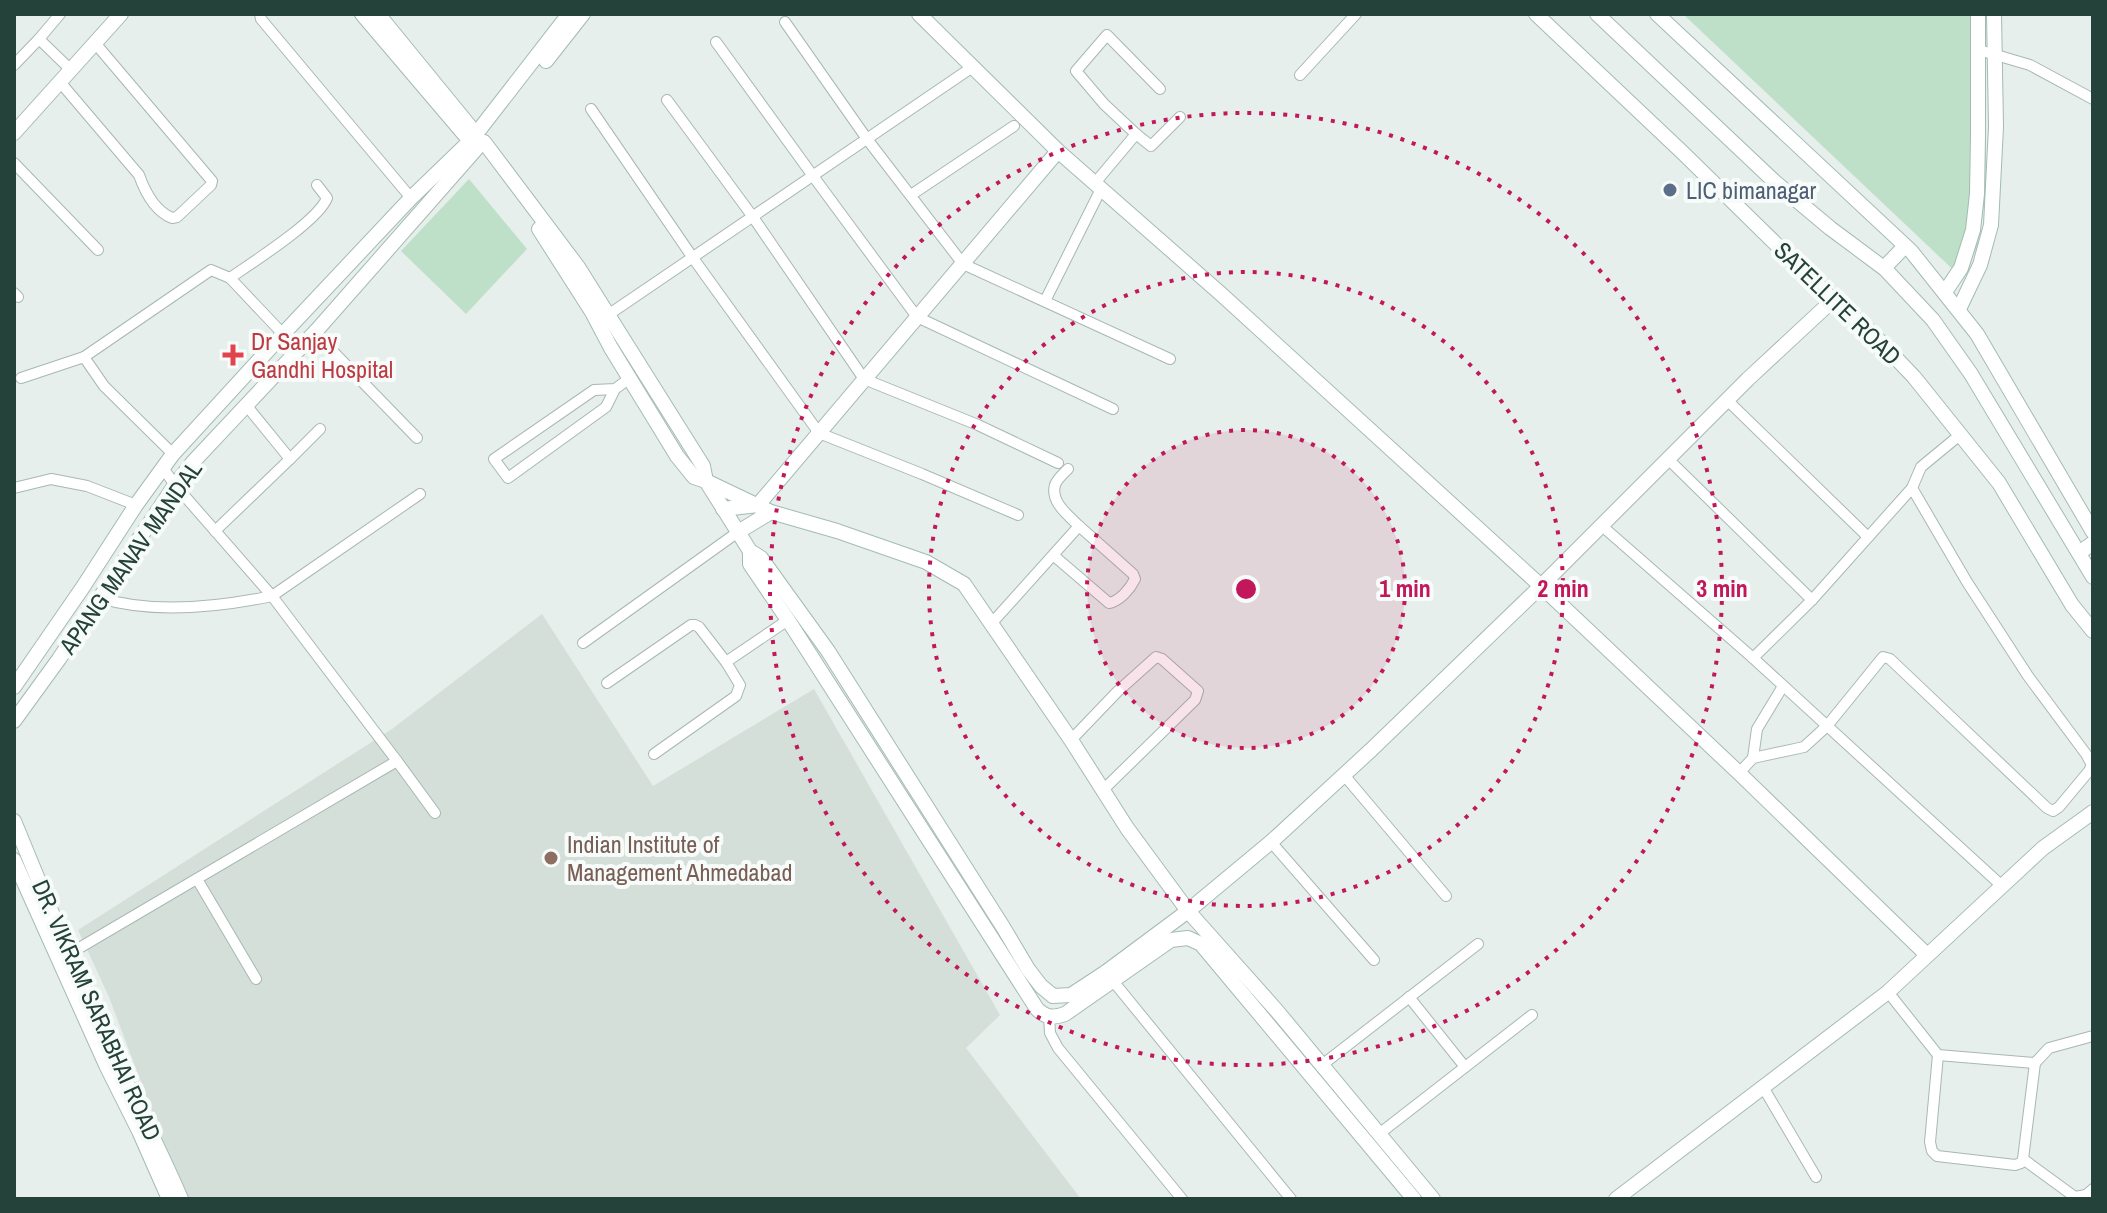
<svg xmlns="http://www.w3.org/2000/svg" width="2107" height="1213" font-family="'Archivo Narrow',sans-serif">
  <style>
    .built { fill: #d4dfda }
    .green { fill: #bfe0c8 }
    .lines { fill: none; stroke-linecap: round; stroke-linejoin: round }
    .street-casing { stroke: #a8b8b2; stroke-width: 12 }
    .secondary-casing { stroke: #a4bbb3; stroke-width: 16 }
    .street { stroke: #fff; stroke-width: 10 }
    .secondary { stroke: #fff; stroke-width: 14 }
    .ring { fill: none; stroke: #c2185b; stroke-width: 4; stroke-dasharray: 4 8 }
    .service-dot { fill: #5c6f8a; stroke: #f7fbf9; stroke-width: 3 }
    .health-dot { fill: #e0444e; stroke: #f7fbf9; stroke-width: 3 }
    .education-dot { fill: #8d6e63; stroke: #f7fbf9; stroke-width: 3 }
    .labels { text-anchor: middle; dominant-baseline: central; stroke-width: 8; stroke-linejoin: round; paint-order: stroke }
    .service-label { font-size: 24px; fill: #4e5e75; stroke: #f7fbf9; text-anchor: start }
    .street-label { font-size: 24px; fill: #24423a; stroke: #f7fbf9 }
    .health-label { font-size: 24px; fill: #be3a42; stroke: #f7fbf9; text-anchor: start }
    .education-label { font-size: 24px; fill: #785e54; stroke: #f7fbf9; text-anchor: start }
    .centre { fill: #c2185b; stroke: #f7fbf9; stroke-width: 4 }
    .ring-label { font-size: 24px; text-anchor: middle; font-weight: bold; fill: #c2185b; stroke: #f7fbf9; stroke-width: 8; stroke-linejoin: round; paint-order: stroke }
  </style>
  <rect width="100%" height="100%" fill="#e6efeb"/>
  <polygon class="built" points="542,614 653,786 814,689 1000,1015 966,1048 1081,1199 185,1199 109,997 78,930 392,729"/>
  <g class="green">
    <polygon points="1683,14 1985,14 1986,194 1977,247 1963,279"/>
    <polygon points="469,179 527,249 466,314 401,251"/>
  </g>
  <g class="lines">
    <defs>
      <g id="street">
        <polyline points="260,14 261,19 411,198"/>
        <polyline points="785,22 867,139 963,264 1170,359"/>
        <polyline points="39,39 60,14"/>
        <polyline points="716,42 813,176 917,317 1113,409"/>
        <polyline points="1979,50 2030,65 2093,99"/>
        <polyline points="14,65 39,39 71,70"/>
        <polyline points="1300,75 1356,14"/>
        <path d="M60 82 139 175C145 192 155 211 172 218L177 217 211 185 212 181 95 43"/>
        <polyline points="667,100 753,217 864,379 978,425 1058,463"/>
        <polyline points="591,109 693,258 819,433 922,474 1018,515"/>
        <polyline points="1136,134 1104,104 1076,71 1107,35 1160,89"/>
        <polyline points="14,163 98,250"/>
        <polyline points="1095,183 1136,134 1151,146 1180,117"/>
        <polyline points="911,195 1014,126"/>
        <polyline points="14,293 18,297"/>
        <polyline points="1045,301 1101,189"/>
        <polyline points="605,317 974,66"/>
        <polyline points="315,333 417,438"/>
        <path d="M283 334 230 278C253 262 318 221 327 198L317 185"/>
        <polyline points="84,357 104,386 173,454"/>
        <polyline points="21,378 84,357 211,270 230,278"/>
        <polyline points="615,389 594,390 494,459 508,478 606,407 615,389 630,378"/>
        <polyline points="1727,400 1868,537"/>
        <polyline points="246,405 290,459 320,429"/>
        <polyline points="1669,460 1812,600"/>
        <path d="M1068 469C1064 473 1057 479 1055 485 1050 502 1069 516 1079 526"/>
        <polyline points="14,488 51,479 87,486 136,505"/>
        <polyline points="1602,526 1753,658 2002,886"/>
        <polyline points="215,531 290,459"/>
        <path d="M100 598C153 614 219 607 272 596L420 494"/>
        <path d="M991 624 1079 526 1133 574 1135 579C1130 589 1120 601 1109 603L1053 555"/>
        <polyline points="583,643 738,532"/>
        <polyline points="1753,658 1812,600 1912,488 1921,467 1961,434"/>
        <polyline points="607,683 691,625 695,625 699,627 726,662"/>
        <polyline points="1071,740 1117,692 1156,657 1162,659 1198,691 1195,700 1103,790"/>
        <polyline points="654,754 736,696 740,685 726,662 788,620"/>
        <polyline points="1753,758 1757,729 1783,686"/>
        <polyline points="397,761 435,813"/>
        <polyline points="1739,773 1753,758 1804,747 1827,726 1883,657 1890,659 2047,808 2053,811 2059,807 2089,771 2092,765 2086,754 2028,676 1967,582 1912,488"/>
        <polyline points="1344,775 1446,896"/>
        <polyline points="1271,842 1374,960"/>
        <polyline points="197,879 256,979"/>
        <polyline points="69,954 397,761 272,596 175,485 163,468"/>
        <polyline points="1113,981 1291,1199"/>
        <polyline points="1888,992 1938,1055 2035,1063 2049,1048 2093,1036"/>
        <polyline points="1409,997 1465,1067"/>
        <polyline points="1049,1017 1050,1033 1058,1048 1182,1199"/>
        <polyline points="1938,1055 1930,1142 1932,1151 1937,1156 2015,1165 2021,1163 2023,1159 2035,1063"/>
        <polyline points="1322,1065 1478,944"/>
        <polyline points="1763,1087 1816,1177"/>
        <polyline points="1379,1134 1532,1015"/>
        <polyline points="2023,1159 2075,1197 2086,1195 2093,1189"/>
      </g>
      <g id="secondary">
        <polyline points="378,14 476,134 569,14"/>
        <polyline points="919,14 1058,151 1221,294 1541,586 1739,773 1927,955"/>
        <polyline points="1536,14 1682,152 1833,300 1872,333 1914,377 1999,483 2072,605 2093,631"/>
        <polyline points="1597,14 1776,183 1830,228 1885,269 1933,320 1971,374 2093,577"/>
        <polyline points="1657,14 1911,251 1977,334 2093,532"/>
        <polyline points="546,61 583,14"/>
        <polyline points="14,133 121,14"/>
        <polyline points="484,142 578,267 703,466 706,481 750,551 761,558 828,651 1003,927 1028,969 1041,986 1053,996 1071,995 1106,972 1188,911 1271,842 1371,750 1541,586 1748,379 1833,300"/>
        <polyline points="539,229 592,312 611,348 677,456 694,477 706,481 771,512 837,531 926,562 964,584 1071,740 1127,828 1188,911 1277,1011 1433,1199"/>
        <polyline points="1884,268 1905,246"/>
        <polyline points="1945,292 1961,268 1973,230 1977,194 1978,135 1978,14"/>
        <polyline points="1959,309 1980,265 1991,225 1996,127 1994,14"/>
        <polyline points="723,509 758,505 1058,151"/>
        <polyline points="738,532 771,512"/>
        <path d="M750 551V564L788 620 1037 1009C1046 1018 1053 1018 1065 1014L1171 940 1188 938 1201 944 1414 1199"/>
        <polyline points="2079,553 2093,543"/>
        <polyline points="14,687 83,587 136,505 173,454 283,334 411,198 470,141 362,14"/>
        <polyline points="14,721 59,659 175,485 193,462 317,330 477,148"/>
        <path d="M14 821C47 901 79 981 116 1060 137 1106 161 1152 181 1199"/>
        <polyline points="14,860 106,1065 139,1131 169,1199"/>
        <polyline points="1616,1199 1888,992 2043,848 2093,812"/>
      </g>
    </defs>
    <use href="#street" class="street-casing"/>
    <use href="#secondary" class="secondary-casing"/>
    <use href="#street" class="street"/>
    <use href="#secondary" class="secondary"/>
  </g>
  <circle cx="1246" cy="589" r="159" fill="#c2185b" fill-opacity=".12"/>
  <g class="ring">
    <circle cx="1246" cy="589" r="159"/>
    <circle cx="1246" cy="589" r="317"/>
    <circle cx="1246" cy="589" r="476"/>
  </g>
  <circle class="service-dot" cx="1670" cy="190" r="8"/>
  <path class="health-dot" d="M229 343h8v8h8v8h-8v8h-8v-8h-8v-8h8z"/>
  <circle class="education-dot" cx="551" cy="858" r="8"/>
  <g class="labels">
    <g class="service-label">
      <text x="1686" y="190">LIC bimanagar</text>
    </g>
    <g class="street-label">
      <text transform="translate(1838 303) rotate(44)">SATELLITE ROAD</text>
      <text transform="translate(130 557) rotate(-55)">APANG MANAV MANDAL</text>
      <text transform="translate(97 1010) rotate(66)">DR. VIKRAM SARABHAI ROAD</text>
    </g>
    <g class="health-label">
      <text x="251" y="341">Dr Sanjay<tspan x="251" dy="28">Gandhi Hospital</tspan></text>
    </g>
    <g class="education-label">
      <text x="567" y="844">Indian Institute of<tspan x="567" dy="28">Management Ahmedabad</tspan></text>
    </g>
  </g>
  <circle cx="1246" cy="589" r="12" class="centre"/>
  <g class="ring-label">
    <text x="1405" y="597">1 min</text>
    <text x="1563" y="597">2 min</text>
    <text x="1722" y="597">3 min</text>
  </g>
  <rect width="2107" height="1213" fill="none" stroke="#24423a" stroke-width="32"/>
</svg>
